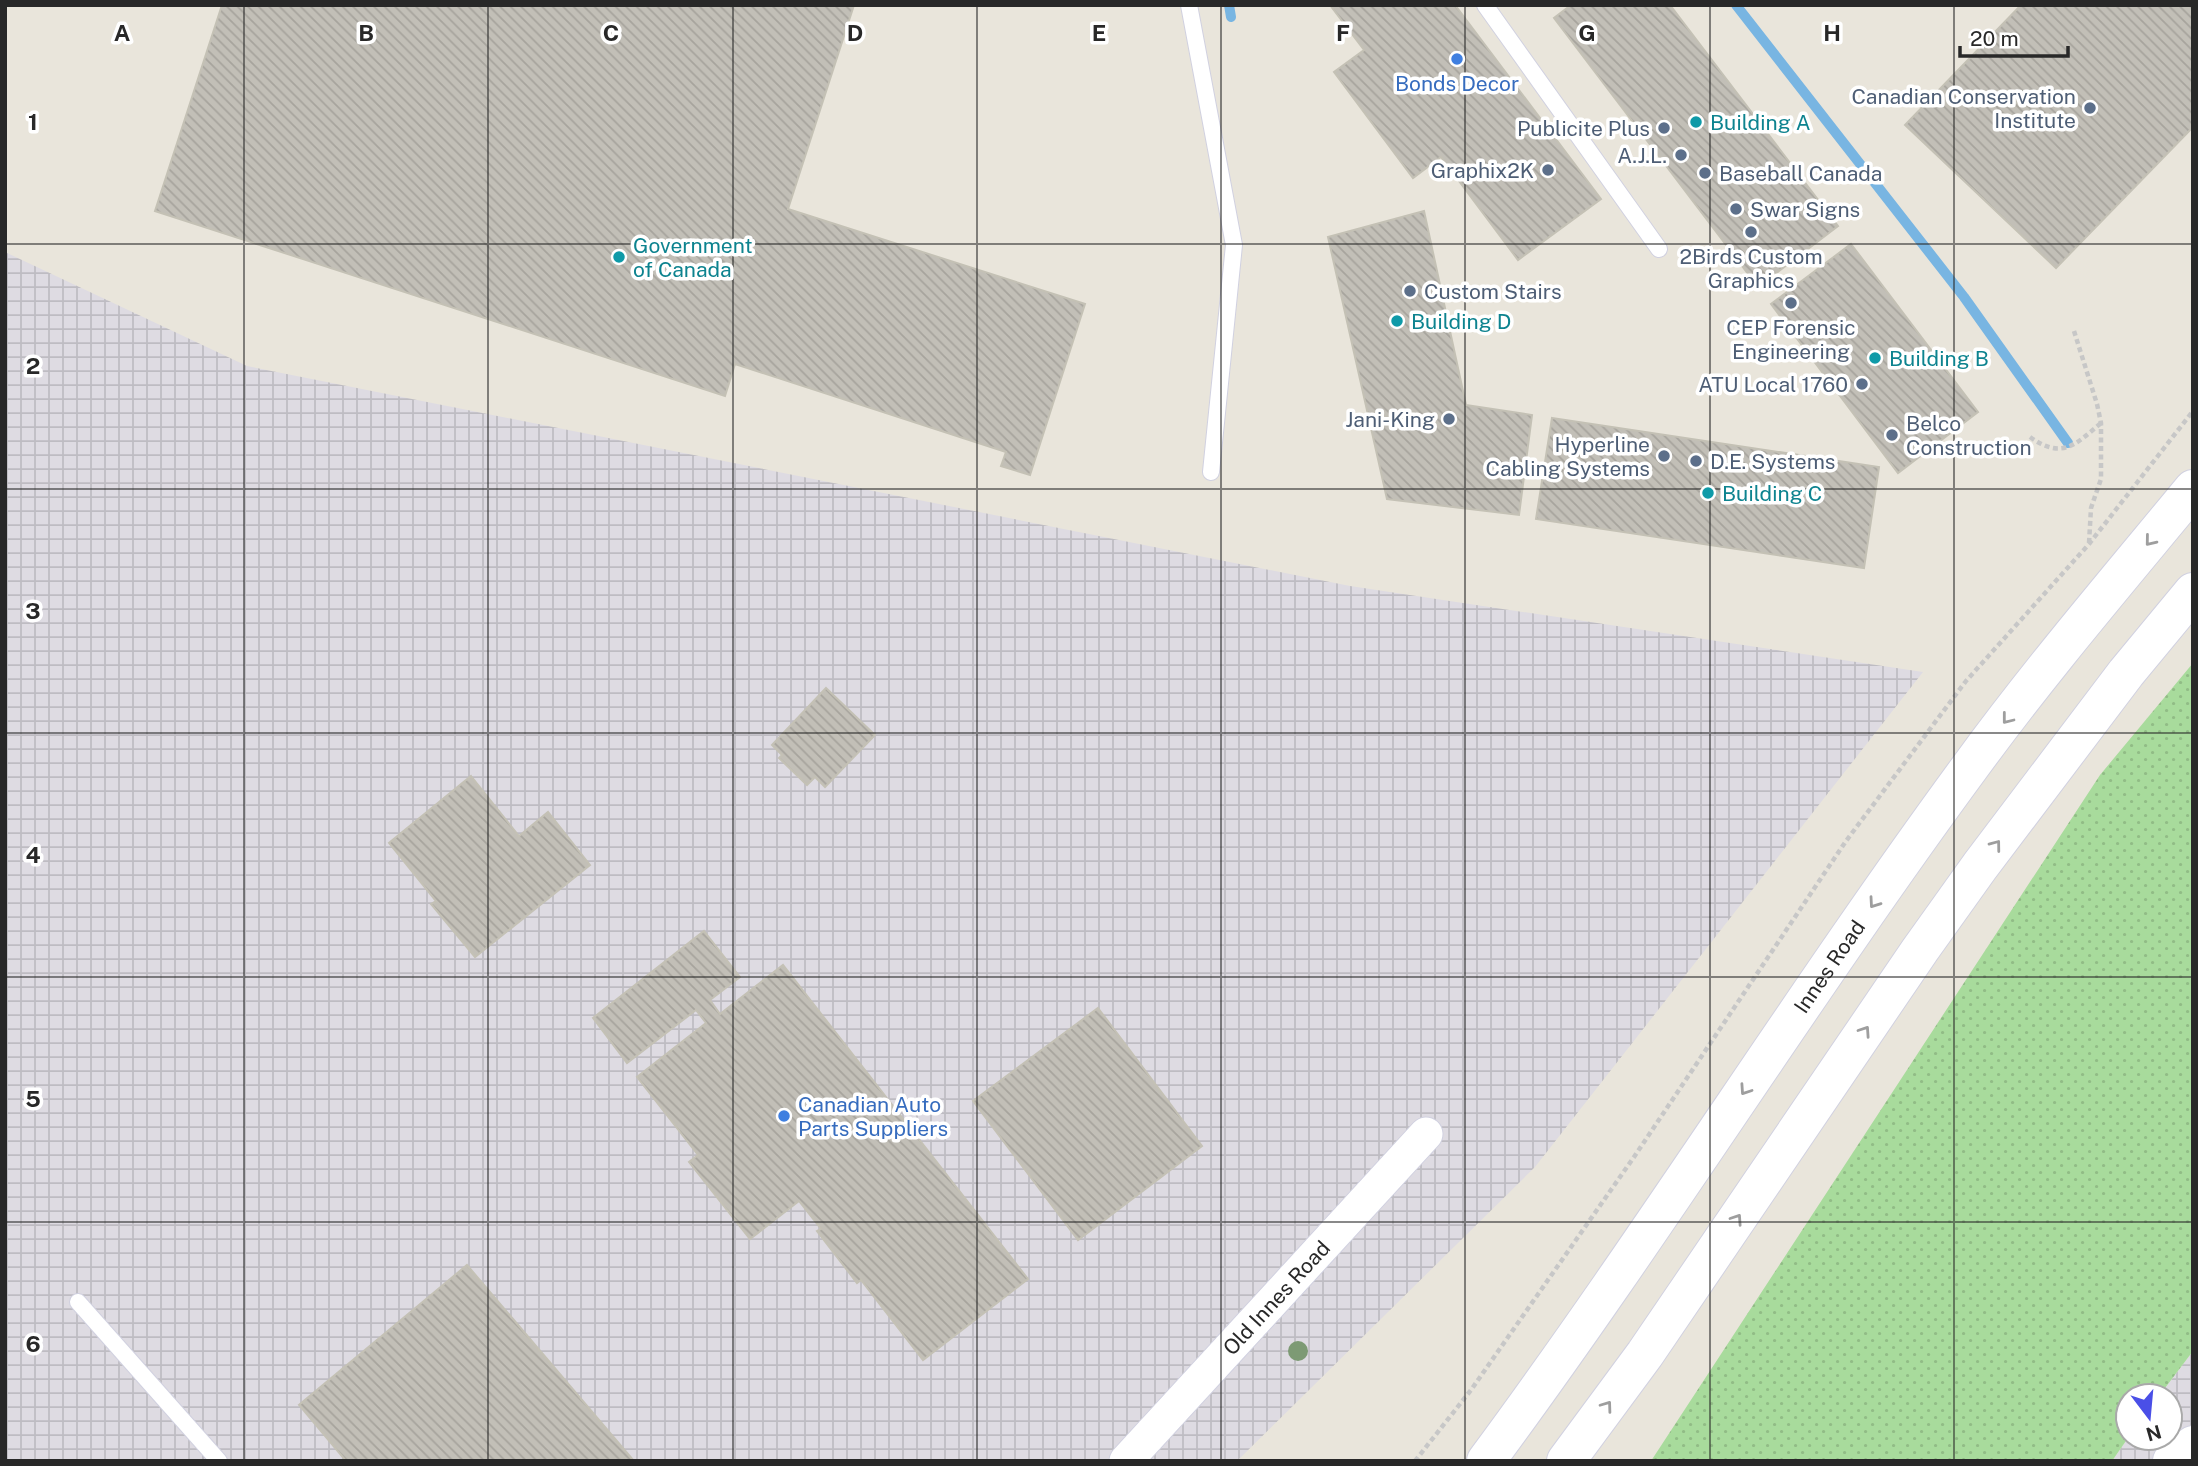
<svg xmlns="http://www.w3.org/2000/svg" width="2198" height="1466" font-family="'Public Sans',sans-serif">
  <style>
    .industrial { fill: url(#industrial-grid) }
    .grass { fill: url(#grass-dots) }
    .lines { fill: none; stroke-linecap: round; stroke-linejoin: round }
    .stream { stroke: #78b5e2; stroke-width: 10 }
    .building { fill: url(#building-back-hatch); stroke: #c4c1b5; stroke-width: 2 }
    .lane-casing { stroke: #d1d1e0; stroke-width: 18 }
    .street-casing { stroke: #d1d1e0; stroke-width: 35 }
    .secondary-casing { stroke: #d1d1e0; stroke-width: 40 }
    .path { stroke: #c7c7c7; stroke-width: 4.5; stroke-dasharray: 5 3.5; stroke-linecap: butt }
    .lane { stroke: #fff; stroke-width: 16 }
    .street { stroke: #fff; stroke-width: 33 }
    .secondary { stroke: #fff; stroke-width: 38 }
    .tree { fill: #7d9a74 }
    .oneway { stroke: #9e9e9e }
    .grid { fill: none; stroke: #282828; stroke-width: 2; stroke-opacity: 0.55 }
    .shop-dot { fill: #3f7fe0; stroke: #fff; stroke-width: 2.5 }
    .service-dot { fill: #5c6f8a; stroke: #fff; stroke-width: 2.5 }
    .culture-dot { fill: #0f9aa8; stroke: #fff; stroke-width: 2.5 }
    .labels { text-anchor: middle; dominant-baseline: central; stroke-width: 7; stroke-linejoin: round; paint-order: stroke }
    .shop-label { font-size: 21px; fill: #366cbe; stroke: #fff }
    .service-label { font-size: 21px; fill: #4e5e75; stroke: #fff; text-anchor: end }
    .culture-label { font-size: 21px; fill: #0d838f; stroke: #fff; text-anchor: start }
    .street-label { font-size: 21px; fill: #282828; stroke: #fff }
    .grid-label { font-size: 23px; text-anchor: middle; font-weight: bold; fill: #282828; stroke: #fff; stroke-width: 7; stroke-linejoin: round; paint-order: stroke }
  </style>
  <defs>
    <pattern id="industrial-grid" width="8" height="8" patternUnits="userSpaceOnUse" patternTransform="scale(1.75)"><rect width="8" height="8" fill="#dedbe2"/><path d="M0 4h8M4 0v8" fill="none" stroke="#bebcc2"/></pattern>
    <pattern id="grass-dots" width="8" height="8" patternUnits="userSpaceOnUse" patternTransform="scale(1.75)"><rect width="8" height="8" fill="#a8db9c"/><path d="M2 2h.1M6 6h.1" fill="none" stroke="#91bc86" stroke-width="1.8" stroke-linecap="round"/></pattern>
    <pattern id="building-back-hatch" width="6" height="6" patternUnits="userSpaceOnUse" patternTransform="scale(1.75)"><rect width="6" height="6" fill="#c2bfb7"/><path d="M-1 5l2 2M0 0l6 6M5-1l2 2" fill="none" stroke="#a7a49d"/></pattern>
  </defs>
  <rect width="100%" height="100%" fill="#e9e5db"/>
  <g class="industrial">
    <polygon points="5,252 247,366 1350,586 1923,672 1535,1167 1237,1461 5,1461"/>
    <polygon points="2193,1351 2193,1461 2112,1461 2128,1438 2170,1438 2170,1396 2159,1396"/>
  </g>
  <polygon class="grass" points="2193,663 2193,1351 2159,1396 2128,1396 2128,1438 2112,1461 1651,1461 2100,775"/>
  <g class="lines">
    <g class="stream">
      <polyline points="1229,5 1231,17"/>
      <polyline points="1736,5 1964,297 2068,443"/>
    </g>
  </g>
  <g class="building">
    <polygon points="222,5 854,5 788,209 1085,304 1030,475 1001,466 1006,452 735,364 725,396 155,211"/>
    <polygon points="1330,5 1455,5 1601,199 1518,260 1441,157 1413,178 1334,72 1364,50"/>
    <polygon points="1571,5 1670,5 1838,226 1758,287 1554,18"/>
    <polygon points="2021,5 2193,5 2193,127 2056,268 1905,125"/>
    <polygon points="1424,211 1466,405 1532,415 1519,515 1387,499 1328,237"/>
    <polygon points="1851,244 1978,412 1898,473 1771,304"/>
    <polygon points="1552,418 1879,467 1864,568 1536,519"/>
    <polygon points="826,688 875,735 825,787 815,777 807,785 779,758 782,755 772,745"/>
    <polygon points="471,776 519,836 548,812 590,865 475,957 431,904 436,901 389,843"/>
    <polygon points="704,931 740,977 710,1000 720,1014 783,965 1028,1279 923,1360 861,1280 857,1283 817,1231 821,1229 799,1201 750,1239 689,1162 698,1155 637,1077 706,1023 696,1010 627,1063 593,1018"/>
    <polygon points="1098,1008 1202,1146 1078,1240 973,1101"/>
    <polygon points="467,1265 634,1461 346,1461 299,1405"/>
  </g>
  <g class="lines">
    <defs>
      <g id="lane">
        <polyline points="1189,5 1234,245 1211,472"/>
        <polyline points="1485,5 1659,249"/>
        <polyline points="78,1302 219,1461"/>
      </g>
      <g id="street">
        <path id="s1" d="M1126 1461 1426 1134"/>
      </g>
      <g id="secondary">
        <path id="s2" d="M1486 1461C1654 1234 1803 994 1970 767 2040 671 2118 580 2193 489"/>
        <polyline points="1566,1461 1645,1354 1920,950 1980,866 2126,673 2193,592"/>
        <polyline points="2172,1461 2193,1445"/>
      </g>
    </defs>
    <use href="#lane" class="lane-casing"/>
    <use href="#street" class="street-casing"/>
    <use href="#secondary" class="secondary-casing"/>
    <g class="path">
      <polyline points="2074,331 2097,404 2101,423 2101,479 2091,508 2089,543"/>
      <path d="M2030 437C2062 460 2075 445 2101 423"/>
      <polyline points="1415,1461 1471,1390 1634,1157 1846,841 1966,681 2089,544 2193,411"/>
    </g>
    <use href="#lane" class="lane"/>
    <use href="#street" class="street"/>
    <use href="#secondary" class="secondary"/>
  </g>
  <circle class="tree" cx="1298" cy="1351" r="10"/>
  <defs><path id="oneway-chevron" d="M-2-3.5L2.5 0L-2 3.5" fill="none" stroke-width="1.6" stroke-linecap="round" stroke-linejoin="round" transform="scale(1.75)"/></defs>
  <g class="oneway">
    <use href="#oneway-chevron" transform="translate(2150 541) rotate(129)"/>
    <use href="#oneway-chevron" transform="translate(2007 719) rotate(128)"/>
    <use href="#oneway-chevron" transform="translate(1996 845) rotate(-53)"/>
    <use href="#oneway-chevron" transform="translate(1874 903) rotate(125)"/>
    <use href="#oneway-chevron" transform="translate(1865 1031) rotate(-56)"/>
    <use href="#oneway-chevron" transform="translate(1745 1090) rotate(124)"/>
    <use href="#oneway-chevron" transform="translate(1737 1219) rotate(-56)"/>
    <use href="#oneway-chevron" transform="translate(1607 1406) rotate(-54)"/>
  </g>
  <path class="grid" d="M244 5V1461M488 5V1461M733 5V1461M977 5V1461M1221 5V1461M1465 5V1461M1710 5V1461M1954 5V1461M5 244H2193M5 489H2193M5 733H2193M5 977H2193M5 1222H2193"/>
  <g class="shop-dot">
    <circle cx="1457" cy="59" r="7"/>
    <circle cx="784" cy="1116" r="7"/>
  </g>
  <g class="service-dot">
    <circle cx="2090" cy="108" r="7"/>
    <circle cx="1664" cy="128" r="7"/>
    <circle cx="1681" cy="155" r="7"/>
    <circle cx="1548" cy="170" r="7"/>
    <circle cx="1705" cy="173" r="7"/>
    <circle cx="1736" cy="209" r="7"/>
    <circle cx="1751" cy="232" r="7"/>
    <circle cx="1410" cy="291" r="7"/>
    <circle cx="1791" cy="303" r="7"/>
    <circle cx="1862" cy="384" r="7"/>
    <circle cx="1449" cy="419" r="7"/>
    <circle cx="1892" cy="435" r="7"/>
    <circle cx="1664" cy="456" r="7"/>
    <circle cx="1696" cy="461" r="7"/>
  </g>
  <g class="culture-dot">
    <circle cx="1696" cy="122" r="7"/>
    <circle cx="619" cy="257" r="7"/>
    <circle cx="1397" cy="321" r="7"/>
    <circle cx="1875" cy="358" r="7"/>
    <circle cx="1708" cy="493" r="7"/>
  </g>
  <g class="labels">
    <g class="shop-label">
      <text x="1457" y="83">Bonds Decor</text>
      <text x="798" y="1104" text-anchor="start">Canadian Auto<tspan x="798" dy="24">Parts Suppliers</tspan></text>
    </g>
    <g class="service-label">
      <text x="2076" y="96">Canadian Conservation<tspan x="2076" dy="24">Institute</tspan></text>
      <text x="1650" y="128">Publicite Plus</text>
      <text x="1667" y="155">A.J.L.</text>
      <text x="1534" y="170">Graphix2K</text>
      <text x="1719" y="173" text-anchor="start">Baseball Canada</text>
      <text x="1750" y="209" text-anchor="start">Swar Signs</text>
      <text x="1751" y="256" text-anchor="middle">2Birds Custom<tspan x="1751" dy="24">Graphics</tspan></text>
      <text x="1424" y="291" text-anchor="start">Custom Stairs</text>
      <text x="1791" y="327" text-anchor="middle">CEP Forensic<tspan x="1791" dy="24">Engineering</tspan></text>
      <text x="1848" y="384">ATU Local 1760</text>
      <text x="1435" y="419">Jani-King</text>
      <text x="1906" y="423" text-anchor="start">Belco<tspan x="1906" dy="24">Construction</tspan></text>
      <text x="1650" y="444">Hyperline<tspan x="1650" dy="24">Cabling Systems</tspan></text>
      <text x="1710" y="461" text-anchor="start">D.E. Systems</text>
    </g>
    <g class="culture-label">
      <text x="1710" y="122">Building A</text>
      <text x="633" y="245">Government<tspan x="633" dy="24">of Canada</tspan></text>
      <text x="1411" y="321">Building D</text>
      <text x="1889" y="358">Building B</text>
      <text x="1722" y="493">Building C</text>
    </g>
    <g class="street-label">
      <text stroke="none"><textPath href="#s2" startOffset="602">Innes Road</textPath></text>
      <text stroke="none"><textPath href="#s1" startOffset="222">Old Innes Road</textPath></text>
    </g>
  </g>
  <g class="grid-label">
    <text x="122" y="41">A</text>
    <text x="366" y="41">B</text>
    <text x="611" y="41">C</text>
    <text x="855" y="41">D</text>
    <text x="1099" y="41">E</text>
    <text x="1343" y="41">F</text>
    <text x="1587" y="41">G</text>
    <text x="1832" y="41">H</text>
    <text x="33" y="130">1</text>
    <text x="33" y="374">2</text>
    <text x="33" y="619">3</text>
    <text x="33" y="863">4</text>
    <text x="33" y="1107">5</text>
    <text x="33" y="1352">6</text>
  </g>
  <rect width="2198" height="1466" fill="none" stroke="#282828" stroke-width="14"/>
  <g transform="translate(2149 1417) rotate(164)"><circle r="33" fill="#ffffff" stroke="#a9a9a9" stroke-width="2"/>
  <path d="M0-5L12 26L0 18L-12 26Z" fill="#4a4fe7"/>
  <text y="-10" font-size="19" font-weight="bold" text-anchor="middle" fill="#282828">N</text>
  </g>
  <path d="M1960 46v10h108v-10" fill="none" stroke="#282828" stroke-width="3.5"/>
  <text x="1970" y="46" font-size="21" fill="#282828" stroke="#ffffff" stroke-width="5" paint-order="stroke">20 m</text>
</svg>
